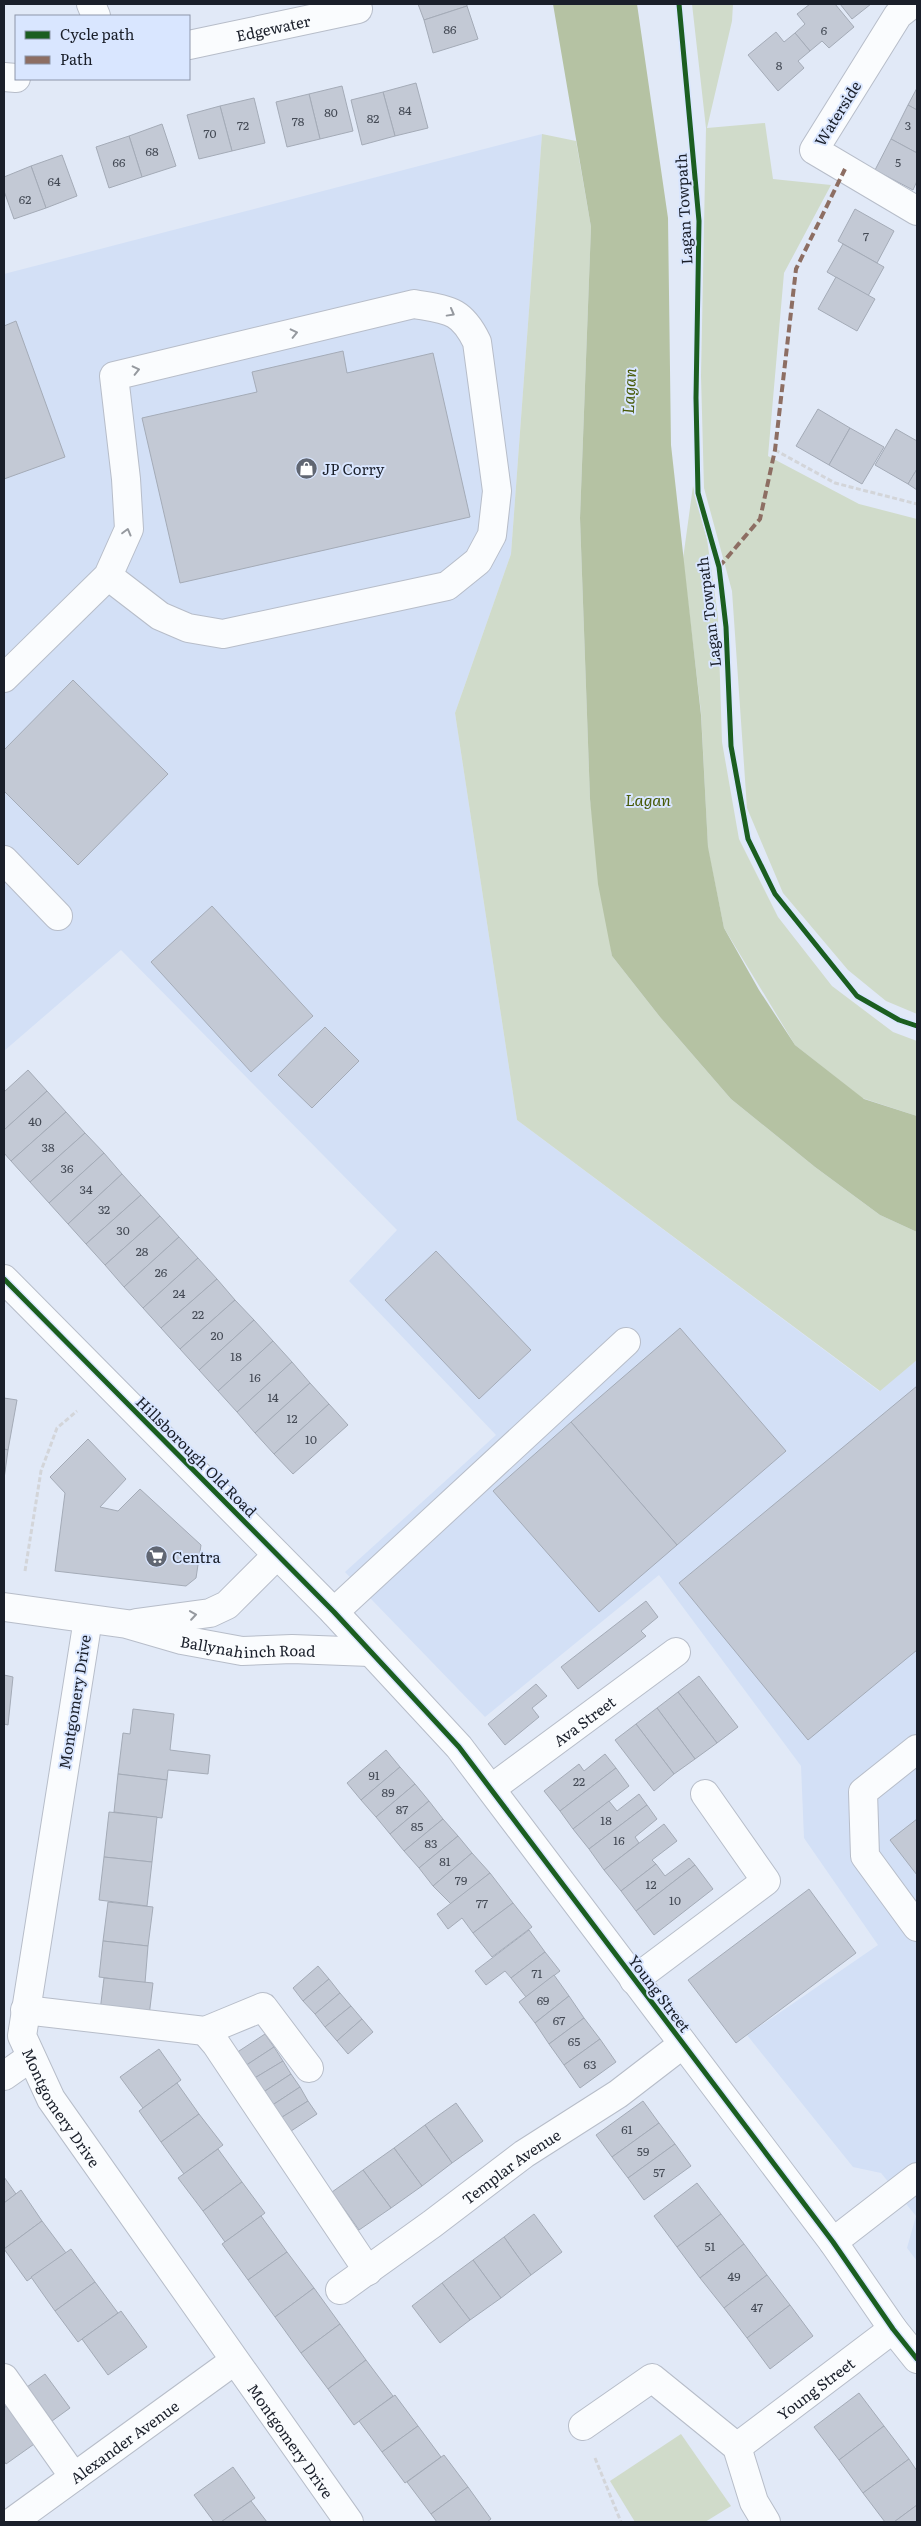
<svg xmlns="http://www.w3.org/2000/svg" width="921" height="2526" font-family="Literata,serif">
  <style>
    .built { fill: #d3e0f6 }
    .green { fill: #d0dbca }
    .water { fill: #b5c2a3 }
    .building { fill: #c3c9d5; stroke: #a4abb7 }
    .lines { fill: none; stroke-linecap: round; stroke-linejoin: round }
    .minor-casing { stroke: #b7bdc9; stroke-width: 30 }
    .path { stroke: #d3d5d9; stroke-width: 3; stroke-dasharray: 5 2.5; stroke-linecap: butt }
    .minor { stroke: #fafcfe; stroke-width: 28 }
    .quiet { stroke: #8d6e63; stroke-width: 4; stroke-dasharray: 8 4; stroke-linecap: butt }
    .cycleway-casing { stroke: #d9e6ff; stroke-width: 8 }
    .cycleway { stroke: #1b5e20; stroke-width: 5 }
    .oneway { stroke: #95999f }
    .labels { text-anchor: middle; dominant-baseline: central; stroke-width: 4; stroke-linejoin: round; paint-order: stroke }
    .number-label { font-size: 12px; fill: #444a55 }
    .street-label { font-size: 15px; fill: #1a1f2a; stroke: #d9e6ff }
    .poi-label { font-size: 15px; fill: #1a1f2a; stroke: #d9e6ff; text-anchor: start }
    .water-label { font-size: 16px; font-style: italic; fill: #485a08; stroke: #d9e6ff }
  </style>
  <rect width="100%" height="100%" fill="#e1e9f7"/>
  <polygon class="built" points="542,134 511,554 455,713 517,1120 879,1391 917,1360 917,2261 907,2248 916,2216 881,2173 853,2167 747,2035 878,1945 804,1838 801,1766 659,1575 485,1717 345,1572 496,1435 349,1281 397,1230 121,950 4,1051 4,274"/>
  <g class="green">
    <polygon points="692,4 733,4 732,21 707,128 765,123 773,179 831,185 784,273 768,456 859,504 917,519 917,1014 886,1001 848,970 783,893 747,808 732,591 704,488 701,376 706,128"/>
    <polygon points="542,134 576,141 591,227 580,518 590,799 612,956 660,1017 731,1099 815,1167 880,1215 917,1232 917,1360 880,1391 517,1120 455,713 511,554"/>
    <polygon points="693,486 707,539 718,617 722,742 739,839 778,917 832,986 893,1032 917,1041 917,1116 862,1098 795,1045 724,928 708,849 701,712 683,559"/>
    <polygon points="681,2434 731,2506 705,2522 635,2522 610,2481"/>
  </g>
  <polygon class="water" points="553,4 637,4 668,218 671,445 701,715 708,847 724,928 759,990 795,1045 864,1099 917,1116 917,1232 880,1215 815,1167 731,1099 660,1017 612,956 598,884 590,799 580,518 591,227"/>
  <g class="building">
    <polygon points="418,4 467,4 467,6 424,20"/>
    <polygon points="810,4 835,4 854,27 829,48 822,41 810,51 795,33 805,24 797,14"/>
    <polygon points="840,4 871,4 852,19"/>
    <polygon points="467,6 478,39 433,53 424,20"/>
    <polygon points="776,32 784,42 795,33 810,51 798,61 804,68 778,91 748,55"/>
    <polygon points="416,83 428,128 395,136 383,92"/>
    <polygon points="342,86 353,131 320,139 309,94"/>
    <polygon points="917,88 917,110 908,105"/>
    <polygon points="383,92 395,136 362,145 351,100"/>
    <polygon points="309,94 320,139 287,147 276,102"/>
    <polygon points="254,98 265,143 232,151 220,106"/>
    <polygon points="908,105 917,110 917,153 891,139"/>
    <polygon points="220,106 232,151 199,159 187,115"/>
    <polygon points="162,124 176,166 142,177 129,136"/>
    <polygon points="129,136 142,177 109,188 96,147"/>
    <polygon points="891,139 917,153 917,181 913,190 875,170"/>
    <polygon points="62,155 77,196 46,208 31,166"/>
    <polygon points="31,166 46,208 14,219 4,191 4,177"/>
    <polygon points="855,209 894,231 877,263 838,241"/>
    <polygon points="843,244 884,267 868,296 827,272"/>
    <polygon points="836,277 875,299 857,331 818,309"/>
    <polygon points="16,321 65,457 4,479 4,326"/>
    <polygon points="343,351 347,373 433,353 470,517 180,583 142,418 257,392 252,372"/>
    <polygon points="818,409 850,428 829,465 796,446"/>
    <polygon points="850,428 884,447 862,484 829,465"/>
    <polygon points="896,429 917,441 917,469 908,484 875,465"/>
    <polygon points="917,469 917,490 908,484"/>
    <polygon points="73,680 168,774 78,865 4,791 4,750"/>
    <polygon points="212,906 313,1016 251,1072 151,962"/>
    <polygon points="325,1027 359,1061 312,1108 278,1075"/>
    <polygon points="28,1070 47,1091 4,1130 4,1092"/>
    <polygon points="47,1091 66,1112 11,1161 4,1153 4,1130"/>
    <polygon points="66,1112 85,1133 30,1182 11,1161"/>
    <polygon points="85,1133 104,1153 49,1203 30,1182"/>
    <polygon points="104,1153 122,1174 68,1224 49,1203"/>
    <polygon points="122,1174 141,1195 86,1244 68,1224"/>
    <polygon points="141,1195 160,1216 105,1265 86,1244"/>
    <polygon points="160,1216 179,1237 124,1287 105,1265"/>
    <polygon points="179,1237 198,1258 143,1308 124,1287"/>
    <polygon points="436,1251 531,1350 479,1399 385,1300"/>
    <polygon points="198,1258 217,1279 161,1328 143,1308"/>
    <polygon points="217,1279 235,1300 180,1349 161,1328"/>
    <polygon points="235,1300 254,1320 199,1370 180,1349"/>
    <polygon points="254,1320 273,1341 218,1391 199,1370"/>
    <polygon points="680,1328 786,1451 677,1545 571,1422"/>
    <polygon points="273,1341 292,1362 237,1412 218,1391"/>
    <polygon points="292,1362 310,1383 255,1433 237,1412"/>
    <polygon points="310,1383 329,1404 274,1454 255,1433"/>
    <polygon points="917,1386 917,1650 808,1740 679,1583"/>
    <polygon points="4,1398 17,1400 8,1450 4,1449"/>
    <polygon points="329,1404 348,1425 293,1474 274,1454"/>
    <polygon points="571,1422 677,1545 599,1612 493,1491"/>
    <polygon points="88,1439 126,1479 100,1507 118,1511 140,1489 201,1545 196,1578 186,1586 55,1571 65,1493 50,1477"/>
    <polygon points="4,1449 8,1450 4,1479"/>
    <polygon points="646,1601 658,1617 641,1631 646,1636 578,1689 561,1667"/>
    <polygon points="4,1675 13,1677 8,1725 4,1724"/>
    <polygon points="699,1676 738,1727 717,1743 678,1692"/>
    <polygon points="536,1684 547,1696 532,1708 539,1717 505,1745 488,1724"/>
    <polygon points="678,1692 717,1743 695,1759 657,1708"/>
    <polygon points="657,1708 695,1759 674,1774 636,1724"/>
    <polygon points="133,1709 174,1714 170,1750 210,1755 208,1774 168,1770 167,1780 118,1774 123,1733 130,1734"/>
    <polygon points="636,1724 674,1774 654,1791 615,1740"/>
    <polygon points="386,1750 400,1767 361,1800 347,1783"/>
    <polygon points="605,1754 616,1768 560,1811 544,1791 579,1764 584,1771"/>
    <polygon points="400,1767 415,1784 376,1817 361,1800"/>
    <polygon points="616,1768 629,1786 573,1829 560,1811"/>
    <polygon points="118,1774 167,1780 162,1818 114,1812"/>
    <polygon points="415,1784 429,1801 390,1834 376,1817"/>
    <polygon points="639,1794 647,1805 589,1849 573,1829 609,1801 617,1811"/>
    <polygon points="429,1801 443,1819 404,1851 390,1834"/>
    <polygon points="647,1805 657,1819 635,1837 639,1843 604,1870 589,1849"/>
    <polygon points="109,1812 157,1817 152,1862 104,1857"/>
    <polygon points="443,1819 458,1836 419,1868 404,1851"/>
    <polygon points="917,1819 917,1875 890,1840"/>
    <polygon points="664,1824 677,1841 652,1860 656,1864 621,1891 604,1870"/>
    <polygon points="458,1836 472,1853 433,1886 419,1868"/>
    <polygon points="472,1853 490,1873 451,1904 433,1886"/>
    <polygon points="104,1857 152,1862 147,1906 99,1900"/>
    <polygon points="689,1858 695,1865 636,1911 621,1891 656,1864 665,1876"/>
    <polygon points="695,1865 713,1889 654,1935 636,1911"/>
    <polygon points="490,1873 513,1903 473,1933 462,1918 448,1929 437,1914"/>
    <polygon points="809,1889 856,1953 736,2043 688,1980"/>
    <polygon points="108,1902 153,1907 148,1946 103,1941"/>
    <polygon points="513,1903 532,1927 492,1957 473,1933"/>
    <polygon points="529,1930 545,1952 511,1978 505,1971 486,1985 475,1971"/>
    <polygon points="103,1941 148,1946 145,1983 99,1977"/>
    <polygon points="545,1952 560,1971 526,1997 511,1978"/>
    <polygon points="318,1966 329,1979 303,2001 293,1988"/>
    <polygon points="554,1975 569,1996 535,2023 519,2002"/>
    <polygon points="104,1978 153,1983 149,2016 100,2011"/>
    <polygon points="329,1979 340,1993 315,2014 303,2001"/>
    <polygon points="340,1993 351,2006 325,2027 315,2014"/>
    <polygon points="569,1996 584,2018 549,2044 535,2023"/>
    <polygon points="351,2006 362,2019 337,2041 325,2027"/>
    <polygon points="584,2018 600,2039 564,2065 549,2044"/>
    <polygon points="362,2019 373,2032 348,2054 337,2041"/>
    <polygon points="265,2034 274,2047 245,2066 236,2053"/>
    <polygon points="600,2039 616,2062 580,2088 564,2065"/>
    <polygon points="274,2047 283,2061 253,2079 245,2066"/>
    <polygon points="159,2049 181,2080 143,2108 120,2077"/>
    <polygon points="283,2061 291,2074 262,2093 253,2079"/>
    <polygon points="291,2074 300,2087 271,2106 262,2093"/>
    <polygon points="177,2083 199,2114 161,2142 139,2111"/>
    <polygon points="300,2087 308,2101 279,2119 271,2106"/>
    <polygon points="308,2101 317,2114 288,2133 279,2119"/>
    <polygon points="643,2101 659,2123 612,2157 596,2135"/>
    <polygon points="456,2103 483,2141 452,2163 425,2125"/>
    <polygon points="199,2114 223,2145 184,2174 161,2142"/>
    <polygon points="659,2123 675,2144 628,2178 612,2157"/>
    <polygon points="425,2125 452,2163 422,2186 394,2148"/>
    <polygon points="675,2144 691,2166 644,2200 628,2178"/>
    <polygon points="394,2148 422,2186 391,2208 363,2170"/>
    <polygon points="218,2149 242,2182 203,2211 178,2178"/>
    <polygon points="363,2170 391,2208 359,2230 332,2192"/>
    <polygon points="4,2177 16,2194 4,2203"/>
    <polygon points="242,2182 265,2213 225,2242 203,2211"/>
    <polygon points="697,2183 721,2214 677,2247 654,2216"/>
    <polygon points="21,2190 42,2221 4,2249 4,2203"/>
    <polygon points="534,2214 562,2252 531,2275 504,2237"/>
    <polygon points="721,2214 744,2244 700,2278 677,2247"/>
    <polygon points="261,2216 287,2252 248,2280 222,2244"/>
    <polygon points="42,2221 66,2253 27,2281 4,2249"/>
    <polygon points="504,2237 531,2275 501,2298 473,2260"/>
    <polygon points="744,2244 767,2275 724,2308 700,2278"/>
    <polygon points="71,2249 95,2282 55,2311 31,2277"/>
    <polygon points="287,2252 314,2288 275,2317 248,2280"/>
    <polygon points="473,2260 501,2298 470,2320 442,2283"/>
    <polygon points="767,2275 790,2305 747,2338 724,2308"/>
    <polygon points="95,2282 118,2313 78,2342 55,2311"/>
    <polygon points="442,2283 470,2320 440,2343 412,2306"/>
    <polygon points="314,2288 340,2324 301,2353 275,2317"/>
    <polygon points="790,2305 813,2336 770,2369 747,2338"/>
    <polygon points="121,2311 147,2347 108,2375 82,2339"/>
    <polygon points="340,2324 366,2360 328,2389 301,2353"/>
    <polygon points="366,2360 393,2396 354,2425 328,2389"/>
    <polygon points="45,2374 70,2408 52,2421 27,2387"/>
    <polygon points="859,2393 884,2426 839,2460 814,2427"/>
    <polygon points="395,2395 418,2426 382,2452 359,2421"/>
    <polygon points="9,2404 37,2442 6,2464 4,2461 4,2408"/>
    <polygon points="418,2426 441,2457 405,2483 382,2452"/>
    <polygon points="884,2426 909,2459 863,2493 839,2460"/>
    <polygon points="444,2455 468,2487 431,2514 407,2482"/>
    <polygon points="909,2459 917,2471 917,2505 894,2522 885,2522 863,2493"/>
    <polygon points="233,2467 255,2498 221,2522 214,2522 194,2495"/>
    <polygon points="468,2487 491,2519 487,2522 437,2522 431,2514"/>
    <polygon points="251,2501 267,2522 221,2522"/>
    <polygon points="917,2505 917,2522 894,2522"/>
  </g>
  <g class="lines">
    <defs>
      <g id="minor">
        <polyline points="91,4 96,16"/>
        <polyline points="912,4 898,15 814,150 917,211"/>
        <path id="s1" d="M189 45 358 9"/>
        <polyline points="4,77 16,78"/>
        <path d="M4 678 108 576 129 529 126 479 114 376 414 304C448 310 461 309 477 342L497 491 492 535 478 561 447 586 223 634 188 628 160 616 108 576"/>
        <polyline points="4,860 58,916"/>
        <polyline points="4,1279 334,1612 459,1747 833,2242 893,2329 917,2359"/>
        <path id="s2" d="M4 1607 127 1624 182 1640 242 1651 292 1649 370 1652"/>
        <polyline points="334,1612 626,1342"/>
        <path id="s3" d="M88 1619 22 2036 51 2099 349 2522"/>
        <polyline points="136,1623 210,1613 227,1605 277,1555"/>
        <polyline points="917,1749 863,1792 865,1856 917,1927"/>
        <path id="s4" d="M492 1788 676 1652"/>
        <polyline points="634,1980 766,1881 705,1794"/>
        <polyline points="25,2010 205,2031 263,2007 309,2068"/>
        <polyline points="205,2031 216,2044 368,2271"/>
        <polyline points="4,2076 31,2057"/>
        <polyline points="833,2242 917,2177"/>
        <path id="s5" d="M340 2290 432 2224 524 2154 618 2094 683 2044"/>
        <polyline points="4,2378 74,2477"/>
        <polyline points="583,2426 652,2378 737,2447 754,2502 766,2522"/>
        <path id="s6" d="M737 2447 893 2329"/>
        <path id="s7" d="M12 2522 234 2361"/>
      </g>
    </defs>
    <use href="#minor" class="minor-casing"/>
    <g class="path">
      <polyline points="775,450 835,483 917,504"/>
      <polyline points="25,1571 41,1471 57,1428 77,1411"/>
      <polyline points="595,2458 621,2522"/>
    </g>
    <use href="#minor" class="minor"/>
    <polyline class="quiet" points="719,567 760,519 775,450 796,269 845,169"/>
    <defs>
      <g id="cycleway">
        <polyline points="679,4 699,221 696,398 698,493 719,567 726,627 731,746 748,839 775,894 857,996 899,1020 917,1026"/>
        <polyline points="4,1279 334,1612 459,1747 833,2242 893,2329 917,2359"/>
      </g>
    </defs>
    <use href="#cycleway" class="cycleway-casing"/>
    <use href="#cycleway" class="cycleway"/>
  </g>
  <defs><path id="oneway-chevron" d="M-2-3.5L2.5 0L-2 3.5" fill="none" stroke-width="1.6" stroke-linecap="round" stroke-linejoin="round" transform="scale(1.25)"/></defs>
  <g class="oneway">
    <use href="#oneway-chevron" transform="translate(451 313) rotate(29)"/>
    <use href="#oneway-chevron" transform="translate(294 333) rotate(-13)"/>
    <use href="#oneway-chevron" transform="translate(136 370) rotate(-13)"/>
    <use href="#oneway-chevron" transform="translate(127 532) rotate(-75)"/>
    <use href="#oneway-chevron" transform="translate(193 1615) rotate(-8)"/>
  </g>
  <defs>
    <symbol id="shop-disc" viewBox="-11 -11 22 22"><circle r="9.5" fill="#606672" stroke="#d9e6ff"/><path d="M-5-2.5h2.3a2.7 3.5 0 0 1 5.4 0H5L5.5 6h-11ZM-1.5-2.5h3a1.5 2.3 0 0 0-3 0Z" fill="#fff"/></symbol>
    <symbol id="supermarket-disc" viewBox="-11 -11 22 22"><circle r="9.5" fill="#606672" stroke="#d9e6ff"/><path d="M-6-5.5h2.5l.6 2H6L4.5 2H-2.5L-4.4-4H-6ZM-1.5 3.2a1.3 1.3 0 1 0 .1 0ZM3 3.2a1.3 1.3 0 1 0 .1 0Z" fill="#fff"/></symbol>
  </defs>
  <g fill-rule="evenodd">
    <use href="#shop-disc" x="294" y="456" width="25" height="25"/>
    <use href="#supermarket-disc" x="144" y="1544" width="25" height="25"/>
  </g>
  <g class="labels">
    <g class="number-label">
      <text x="450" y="29">86</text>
      <text x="824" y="30">6</text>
      <text x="779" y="65">8</text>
      <text x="405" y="110">84</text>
      <text x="331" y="112">80</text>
      <text x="373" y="118">82</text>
      <text x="298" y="121">78</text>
      <text x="243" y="125">72</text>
      <text x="908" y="125">3</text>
      <text x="210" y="133">70</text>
      <text x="152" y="151">68</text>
      <text x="119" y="162">66</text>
      <text x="898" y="162">5</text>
      <text x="54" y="181">64</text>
      <text x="25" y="199">62</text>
      <text x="866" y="236">7</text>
      <text x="35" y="1121">40</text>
      <text x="48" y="1147">38</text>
      <text x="67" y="1168">36</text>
      <text x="86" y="1189">34</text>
      <text x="104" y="1209">32</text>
      <text x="123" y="1230">30</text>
      <text x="142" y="1251">28</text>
      <text x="161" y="1272">26</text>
      <text x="179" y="1293">24</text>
      <text x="198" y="1314">22</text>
      <text x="217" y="1335">20</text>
      <text x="236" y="1356">18</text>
      <text x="255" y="1377">16</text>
      <text x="273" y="1397">14</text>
      <text x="292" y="1418">12</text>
      <text x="311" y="1439">10</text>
      <text x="374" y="1775">91</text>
      <text x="579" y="1781">22</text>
      <text x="388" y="1792">89</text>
      <text x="402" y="1809">87</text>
      <text x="606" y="1820">18</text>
      <text x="417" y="1826">85</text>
      <text x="619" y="1840">16</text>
      <text x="431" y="1843">83</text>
      <text x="445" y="1861">81</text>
      <text x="461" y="1880">79</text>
      <text x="651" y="1884">12</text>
      <text x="675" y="1900">10</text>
      <text x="482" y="1903">77</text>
      <text x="537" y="1973">71</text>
      <text x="543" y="2000">69</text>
      <text x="559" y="2020">67</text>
      <text x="574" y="2041">65</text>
      <text x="590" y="2064">63</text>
      <text x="627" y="2129">61</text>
      <text x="643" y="2151">59</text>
      <text x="659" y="2172">57</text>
      <text x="710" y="2246">51</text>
      <text x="734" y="2276">49</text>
      <text x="757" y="2307">47</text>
    </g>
    <g class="street-label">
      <text stroke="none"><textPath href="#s1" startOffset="86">Edgewater</textPath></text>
      <text transform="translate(837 113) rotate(-58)">Waterside</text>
      <text transform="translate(683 209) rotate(-93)">Lagan Towpath</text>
      <text transform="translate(708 612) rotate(-97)">Lagan Towpath</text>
      <text transform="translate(197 1456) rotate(45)">Hillsborough Old Road</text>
      <text stroke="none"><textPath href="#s2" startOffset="248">Ballynahinch Road</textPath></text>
      <text transform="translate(74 1702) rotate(-81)">Montgomery Drive</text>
      <text stroke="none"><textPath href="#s4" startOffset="114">Ava Street</textPath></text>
      <text transform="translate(660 1993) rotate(53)">Young Street</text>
      <text stroke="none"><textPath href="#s3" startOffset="504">Montgomery Drive</textPath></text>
      <text stroke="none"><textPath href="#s5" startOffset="211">Templar Avenue</textPath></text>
      <text stroke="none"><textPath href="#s6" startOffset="98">Young Street</textPath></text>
      <text stroke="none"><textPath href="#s7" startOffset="138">Alexander Avenue</textPath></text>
      <text stroke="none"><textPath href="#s3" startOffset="909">Montgomery Drive</textPath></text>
    </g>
    <g class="poi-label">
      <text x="322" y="468">JP Corry</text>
      <text x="172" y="1556">Centra</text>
    </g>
    <g class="water-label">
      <text transform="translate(628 391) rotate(-87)">Lagan</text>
      <text x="648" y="799">Lagan</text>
    </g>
  </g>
  <rect width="921" height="2526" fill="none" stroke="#1a1f2a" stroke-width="10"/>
  <rect x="15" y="15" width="175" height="65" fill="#d9e6ff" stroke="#8d96aa"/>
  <rect x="25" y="31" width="25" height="8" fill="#1b5e20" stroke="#8d96aa"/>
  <text x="60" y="40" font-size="15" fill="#1a1f2a">Cycle path</text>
  <rect x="25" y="56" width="25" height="8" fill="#8d6e63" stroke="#8d96aa"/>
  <text x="60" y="65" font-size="15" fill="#1a1f2a">Path</text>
</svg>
